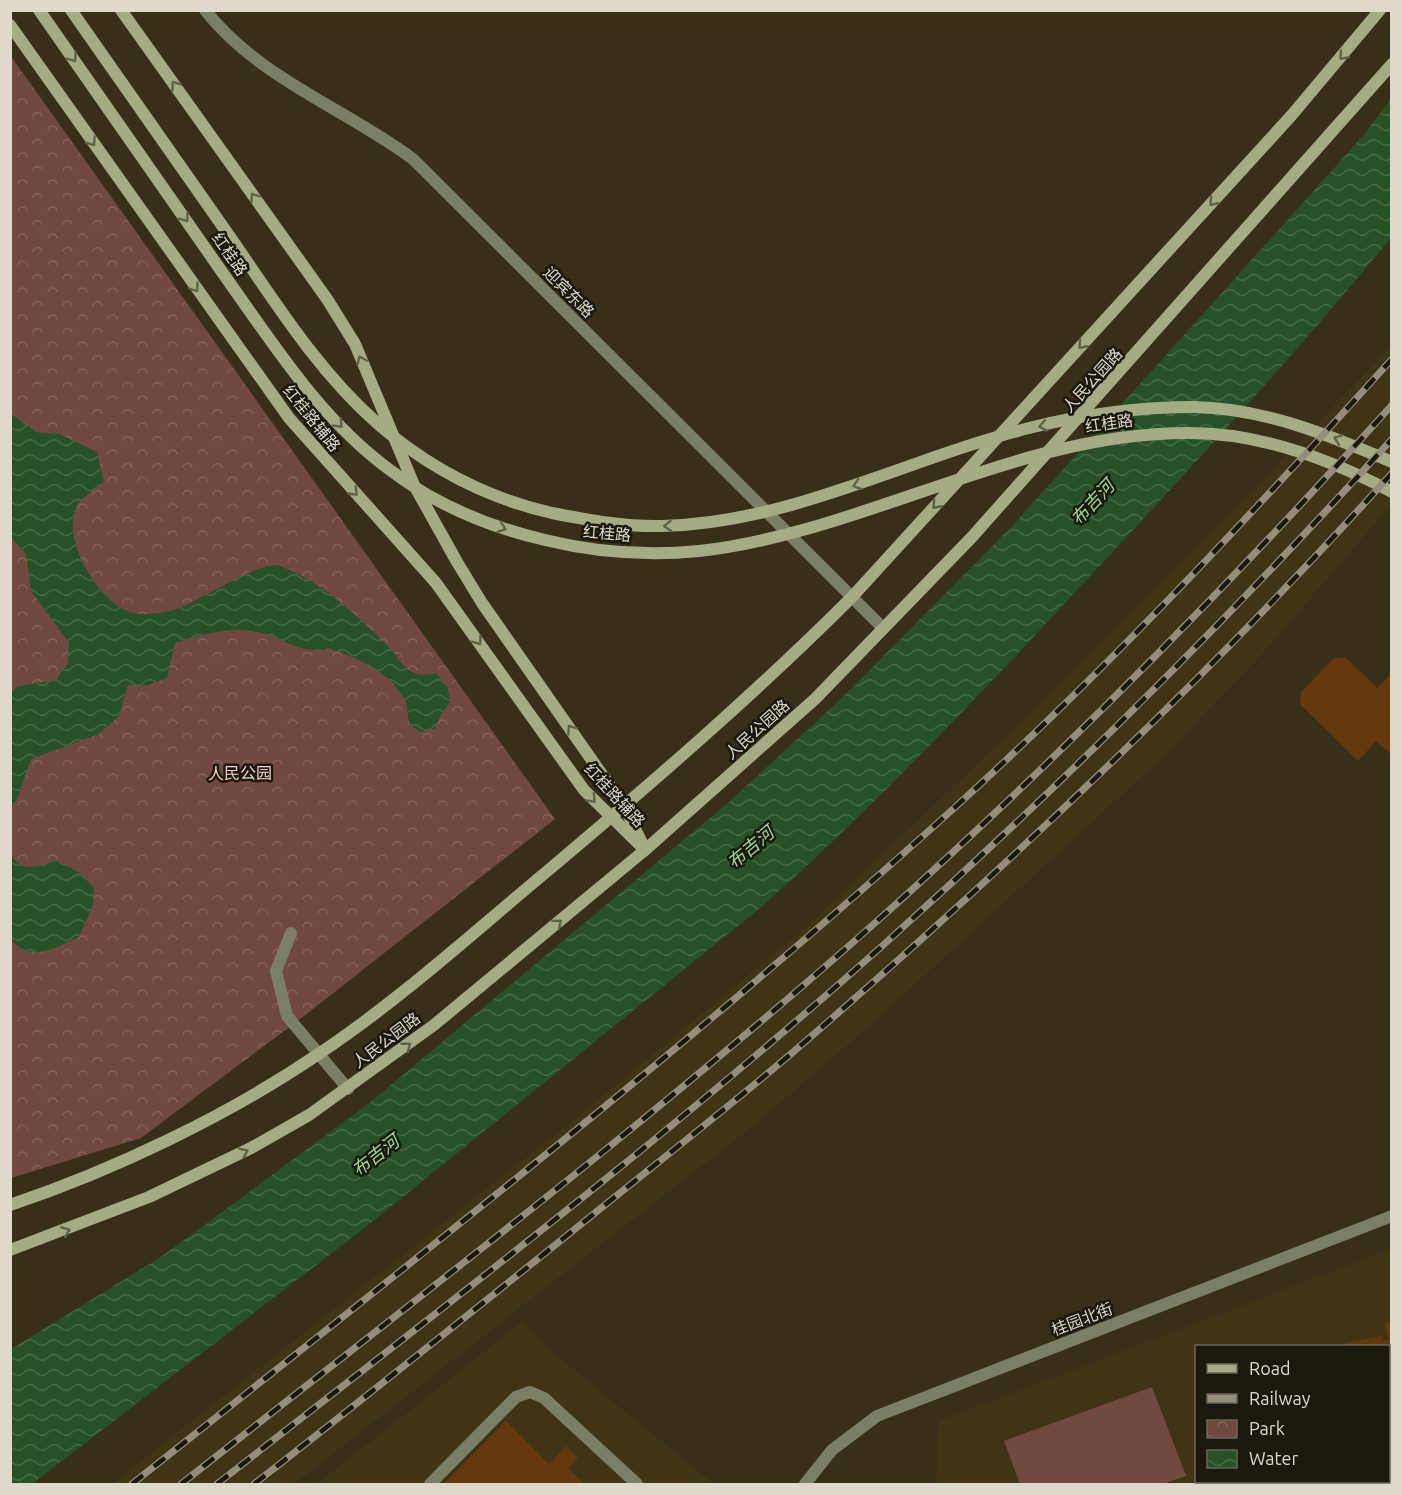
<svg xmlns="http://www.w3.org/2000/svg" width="1402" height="1495" font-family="Ubuntu,'Noto Sans SC',sans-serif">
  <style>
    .built { fill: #403417; fill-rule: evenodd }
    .park { fill: url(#park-crowns) }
    .pitch { fill: #724941 }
    .water { fill: url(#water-waves) }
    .building { fill: #65390e }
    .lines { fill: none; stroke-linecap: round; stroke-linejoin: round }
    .lane { stroke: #7b7f66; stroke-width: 12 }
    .street { stroke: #7b7f66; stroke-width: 12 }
    .secondary { stroke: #a5ac84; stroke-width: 12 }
    .rail-casing { stroke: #958e7d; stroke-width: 7 }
    .rail { stroke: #1b180e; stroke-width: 4.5; stroke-dasharray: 14; stroke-linecap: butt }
    .oneway { stroke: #606249 }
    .labels { text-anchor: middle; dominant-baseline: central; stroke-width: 5; stroke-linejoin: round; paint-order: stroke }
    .street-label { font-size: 16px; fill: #dfd9cc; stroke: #1b180e }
    .park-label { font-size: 16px; fill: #f6d0c7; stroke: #1b180e }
    .water-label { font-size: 18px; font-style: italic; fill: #9cdd9a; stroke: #1b180e }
  </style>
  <defs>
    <pattern id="park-crowns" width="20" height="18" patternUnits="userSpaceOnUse" patternTransform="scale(1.5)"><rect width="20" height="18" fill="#724941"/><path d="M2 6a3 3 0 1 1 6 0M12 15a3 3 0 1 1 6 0" fill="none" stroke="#86635b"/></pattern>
    <pattern id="water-waves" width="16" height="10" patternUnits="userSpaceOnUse" patternTransform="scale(1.5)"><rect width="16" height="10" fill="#275228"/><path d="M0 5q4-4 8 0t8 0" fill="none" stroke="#466a46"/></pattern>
  </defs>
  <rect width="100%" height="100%" fill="#382f19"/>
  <g class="built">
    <polygon points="1391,346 1391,505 1265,651 1161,759 867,1028 753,1126 294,1484 112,1484 575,1119 805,928 1017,726 1239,505"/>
    <path d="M1391 1249V1484H936L939 1421ZM1196 1346H1388V1482H1196Z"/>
    <polygon points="523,1321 540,1342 714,1484 317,1484"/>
  </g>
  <polygon class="park" points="10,55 555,819 299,1020 141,1138 11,1178"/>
  <polygon class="pitch" points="1152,1387 1186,1476 1163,1484 1020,1484 1004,1441"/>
  <g class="water">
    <path d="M1391 99V238C1291 359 1185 475 1077 590 975 700 872 809 760 908L367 1226 32 1484H11V1349L161 1257 368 1104 729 802 847 693 1014 524 1362 137Z"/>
    <path d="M11 414 36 432 59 434 97 452 104 482C96 489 81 497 77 506 59 539 103 613 141 614 151 615 168 612 177 609 199 601 262 559 280 566 322 582 354 613 386 644 394 652 401 665 410 671 418 676 428 675 436 673L448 688 450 702 440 716 435 729 421 732C400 721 412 713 404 698 388 670 356 658 328 648 307 658 278 635 257 632 226 626 204 635 175 643L167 678 148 685H128L119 716 99 734 31 759 18 797 11 808V692L19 686 56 680 68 663 69 643 31 591 26 554 11 537Z"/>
    <path d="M11 852C16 874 42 867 56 860L80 873 94 888 93 905 79 937C54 948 32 963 11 940Z"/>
  </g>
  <g class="building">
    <polygon points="1334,658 1346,658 1377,688 1392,673 1392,755 1376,741 1358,761 1300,704 1301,692"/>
    <polygon points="1392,1322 1392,1435 1388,1436 1388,1346 1336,1345 1382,1336 1383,1341 1389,1340 1385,1323"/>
    <polygon points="506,1421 549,1464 566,1446 578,1458 568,1468 585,1484 444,1484"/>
    <polygon points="1264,1482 1312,1482 1312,1484 1265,1484"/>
  </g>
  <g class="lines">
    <g class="lane">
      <polyline points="291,933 276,971 287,1016 348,1089"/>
      <polyline points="430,1484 516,1397 530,1392 544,1398 637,1484"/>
    </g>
    <g class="street">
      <path d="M205 10C258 78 346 109 413 159L883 628"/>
      <polyline points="805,1484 832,1450 877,1416 1392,1216"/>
    </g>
    <g class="secondary">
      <path d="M39 10C100 98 161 185 222 272 272 342 319 418 390 470 436 505 489 527 545 540 594 552 648 556 699 551 867 532 1018 432 1190 433 1260 433 1330 459 1392 492"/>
      <path d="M71 10C125 88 180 166 235 244 278 307 320 373 378 424 429 468 486 498 552 513 588 520 625 527 662 526 791 523 906 459 1029 428 1081 415 1140 407 1194 407 1263 408 1329 435 1392 462"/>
      <polyline points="121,10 327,299 355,344 414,485 457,562 482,603 624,806 642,843"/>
      <polyline points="10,25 289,418 436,583 584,790 645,850"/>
      <path d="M10 1205C114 1170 227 1116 317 1055 400 1000 475 931 551 868 654 781 756 693 852 597L1291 116 1380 10"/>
      <polyline points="10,1250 149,1197 251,1148 309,1115 434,1025 645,850 815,699 972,537 1392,64"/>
    </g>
    <defs>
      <g id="rail">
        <path d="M132 1484C409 1264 689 1047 952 810 1108 669 1251 515 1392 359"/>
        <path d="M181 1484C411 1303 646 1125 867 930 1052 766 1226 589 1392 405"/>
        <path d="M217 1484C441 1309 669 1136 881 947 1060 787 1231 617 1392 439"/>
        <path d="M254 1484C367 1396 478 1307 590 1217 657 1163 726 1109 792 1053 1002 872 1206 680 1392 473"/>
      </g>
    </defs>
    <use href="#rail" class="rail-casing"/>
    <use href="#rail" class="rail"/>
  </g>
  <defs><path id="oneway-chevron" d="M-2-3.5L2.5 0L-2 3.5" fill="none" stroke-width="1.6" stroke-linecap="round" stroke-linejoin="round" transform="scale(1.5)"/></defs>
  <g class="oneway">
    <use href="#oneway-chevron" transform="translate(1343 56) rotate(130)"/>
    <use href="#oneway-chevron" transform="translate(73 58) rotate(55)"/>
    <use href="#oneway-chevron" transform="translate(175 85) rotate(-126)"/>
    <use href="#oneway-chevron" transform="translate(92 142) rotate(55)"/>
    <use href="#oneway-chevron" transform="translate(254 197) rotate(-125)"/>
    <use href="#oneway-chevron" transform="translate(1213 202) rotate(132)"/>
    <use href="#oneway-chevron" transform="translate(185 218) rotate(55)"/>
    <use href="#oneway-chevron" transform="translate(195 288) rotate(55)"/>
    <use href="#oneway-chevron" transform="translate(1082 345) rotate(132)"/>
    <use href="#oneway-chevron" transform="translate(361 360) rotate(-113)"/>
    <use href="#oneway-chevron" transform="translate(339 424) rotate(46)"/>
    <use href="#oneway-chevron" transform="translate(1043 426) rotate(169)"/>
    <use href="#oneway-chevron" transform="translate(1338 439) rotate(-160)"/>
    <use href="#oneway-chevron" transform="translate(857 485) rotate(162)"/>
    <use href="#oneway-chevron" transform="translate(354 492) rotate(46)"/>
    <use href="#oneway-chevron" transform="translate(936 505) rotate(132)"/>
    <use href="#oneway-chevron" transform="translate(668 526) rotate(177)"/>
    <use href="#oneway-chevron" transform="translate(502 528) rotate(19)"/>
    <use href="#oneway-chevron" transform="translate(478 641) rotate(55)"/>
    <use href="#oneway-chevron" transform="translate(571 729) rotate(-125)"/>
    <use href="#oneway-chevron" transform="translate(592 799) rotate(47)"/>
    <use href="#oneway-chevron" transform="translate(558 923) rotate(-40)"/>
    <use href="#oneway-chevron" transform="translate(407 1046) rotate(-38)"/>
    <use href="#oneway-chevron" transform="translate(244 1152) rotate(-26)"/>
    <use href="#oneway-chevron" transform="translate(66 1231) rotate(-22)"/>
  </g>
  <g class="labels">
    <g class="street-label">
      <text transform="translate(230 254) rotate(55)">红桂路</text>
      <text transform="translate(569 292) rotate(45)">迎宾东路</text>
      <text transform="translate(1092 380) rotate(-48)">人民公园路</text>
      <text transform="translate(312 418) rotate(51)">红桂路辅路</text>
      <text transform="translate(1109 423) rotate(-8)">红桂路</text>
      <text transform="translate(607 533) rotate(5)">红桂路</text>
      <text transform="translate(757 729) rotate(-42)">人民公园路</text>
      <text transform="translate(615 795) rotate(47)">红桂路辅路</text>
      <text transform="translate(386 1040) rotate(-37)">人民公园路</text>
      <text transform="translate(1082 1319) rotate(-21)">桂园北街</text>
    </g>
    <g class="park-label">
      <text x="240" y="773">人民公园</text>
    </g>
    <g class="water-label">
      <text transform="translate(1092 502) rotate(-47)">布吉河</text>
      <text transform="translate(750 847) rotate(-40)">布吉河</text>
      <text transform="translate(375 1155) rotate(-38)">布吉河</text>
    </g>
  </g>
  <rect width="1402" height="1495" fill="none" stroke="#dfd9cc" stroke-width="24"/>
  <rect x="1195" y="1345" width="195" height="138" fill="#1b180e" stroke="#69655a" stroke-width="1.5"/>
  <rect x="1207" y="1364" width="30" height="9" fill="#a5ac84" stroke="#69655a" stroke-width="1.5"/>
  <text x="1249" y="1375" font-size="18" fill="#dfd9cc">Road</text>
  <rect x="1207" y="1394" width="30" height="9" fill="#958e7d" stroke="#69655a" stroke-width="1.5"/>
  <text x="1249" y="1405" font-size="18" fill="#dfd9cc">Railway</text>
  <rect x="1207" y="1420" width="30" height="18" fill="url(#park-crowns)" stroke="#69655a" stroke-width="1.5"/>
  <text x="1249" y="1435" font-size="18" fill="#dfd9cc">Park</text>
  <rect x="1207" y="1450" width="30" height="18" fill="url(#water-waves)" stroke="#69655a" stroke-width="1.5"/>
  <text x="1249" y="1465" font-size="18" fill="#dfd9cc">Water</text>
</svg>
